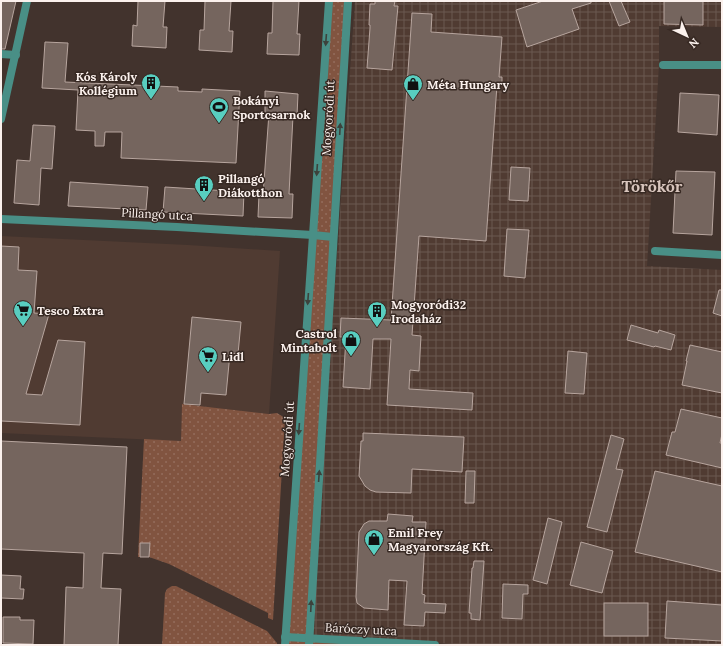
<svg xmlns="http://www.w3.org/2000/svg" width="723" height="646" font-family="Lora,serif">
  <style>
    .built { fill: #503b32 }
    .industrial { fill: url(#industrial-grid) }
    .grass { fill: url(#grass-dots) }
    .building { fill: #75655e; stroke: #b7a59e }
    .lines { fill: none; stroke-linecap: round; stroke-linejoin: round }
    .minor { stroke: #498f86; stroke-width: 8 }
    .tertiary { stroke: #498f86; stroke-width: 8 }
    .oneway { fill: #3c423c }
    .labels { text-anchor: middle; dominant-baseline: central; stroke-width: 3; stroke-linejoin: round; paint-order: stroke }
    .poi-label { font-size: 12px; font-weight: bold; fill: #fbf1ed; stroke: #372923; text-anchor: start }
    .street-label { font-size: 12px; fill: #fbf1ed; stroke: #372923 }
    .district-label { font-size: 16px; font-weight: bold; fill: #d8c5bd; stroke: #372923 }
  </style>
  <defs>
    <pattern id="industrial-grid" width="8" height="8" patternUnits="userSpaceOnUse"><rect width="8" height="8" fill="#503b32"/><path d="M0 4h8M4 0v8" fill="none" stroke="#6a5850"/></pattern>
    <pattern id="grass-dots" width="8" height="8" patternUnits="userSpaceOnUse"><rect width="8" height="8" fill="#815440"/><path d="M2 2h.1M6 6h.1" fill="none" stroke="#946d5c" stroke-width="1.8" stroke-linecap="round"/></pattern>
  </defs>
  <rect width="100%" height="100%" fill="#42332d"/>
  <polygon class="built" points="1,236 188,245 280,251 269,414 182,404 181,441 1,433"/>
  <polygon class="industrial" points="355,1 722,1 722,27 659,26 659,64 647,266 722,270 722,645 472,645 310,636"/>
  <g class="grass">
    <polygon points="329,1 348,1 309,638 435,645 285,645"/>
    <polygon points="182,404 269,414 277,413 285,418 273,620 268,618 268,613 169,564 149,557 138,557 144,439 181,441"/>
    <polygon points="172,586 176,586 267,631 277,643 277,645 162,645 165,593 167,589"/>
  </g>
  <g class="building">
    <polygon points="1,1 16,1 5,49 1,49"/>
    <polygon points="138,1 165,1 163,27 167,27 166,48 132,46 133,25 137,26"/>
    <polygon points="205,1 231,1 229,31 233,31 232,52 199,50 200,30 204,30"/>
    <polygon points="273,1 299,1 297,34 300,34 299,55 267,54 268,33 272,33"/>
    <polygon points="375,1 395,1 394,6 398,6 392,70 367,68 370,28 370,25 369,25 370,4 375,4"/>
    <polygon points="543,1 591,1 591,3 572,9 579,29 527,47 516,10"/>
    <polygon points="609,1 621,1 630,22 619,26"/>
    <polygon points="664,1 703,1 703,25 664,24"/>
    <polygon points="412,13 432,14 431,32 502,37 499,77 502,77 502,85 497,85 486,241 419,236 412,335 421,336 419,371 410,370 409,389 473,393 472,410 387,405 391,339 373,339 370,389 343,387 346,337 340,337 341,318 391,320"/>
    <polygon points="45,42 68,43 65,82 178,87 178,91 202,92 202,89 240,91 236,163 121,158 122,132 105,132 104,146 95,146 95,131 76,130 78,90 42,88"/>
    <polygon points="265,91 298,94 297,116 293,116 289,194 293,194 292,218 258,217 259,194 263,195 269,113 265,113"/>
    <polygon points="680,93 719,95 717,135 678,132"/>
    <polygon points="33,125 55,126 52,169 41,168 39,205 14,203 17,160 30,161"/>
    <polygon points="511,167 530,168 528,201 509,200"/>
    <polygon points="676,171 715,172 712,235 673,233"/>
    <polygon points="70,182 148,187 146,210 68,206"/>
    <polygon points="165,187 244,192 243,216 163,212"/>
    <polygon points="507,229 529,230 525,278 504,276"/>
    <polygon points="1,246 19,247 18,270 37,271 34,313 49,314 26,394 42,395 58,340 85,342 80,425 1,421"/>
    <polygon points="719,290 722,290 722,316 713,313"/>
    <polygon points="192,317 241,322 238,354 230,353 226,395 201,393 200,405 184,404"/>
    <polygon points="631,325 658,333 659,330 675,335 671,350 655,346 654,347 627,340"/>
    <polygon points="690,345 722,352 722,393 682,385 687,361 686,361"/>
    <polygon points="568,351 587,353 584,394 565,393"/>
    <polygon points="681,409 722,418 722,434 720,443 722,443 722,468 666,455 672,432 675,432"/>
    <polygon points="363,433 464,437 462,472 412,469 411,493 376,492 370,490 365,486 359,476 361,441 363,441"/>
    <polygon points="611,435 624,439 616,469 623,470 607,532 587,527"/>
    <polygon points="1,441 127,447 122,554 103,553 101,588 121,589 118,645 64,645 66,587 83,588 84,553 1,549"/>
    <polygon points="466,471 475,471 474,503 465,503"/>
    <polygon points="655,471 722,486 722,572 635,552"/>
    <polygon points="388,514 413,516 412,522 426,522 422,594 425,595 424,603 446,604 445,613 425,612 424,626 404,625 407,581 389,580 388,610 364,608 357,603 356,597 359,532 364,524 369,521 387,521"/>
    <polygon points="548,518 562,522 547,584 533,580"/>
    <polygon points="581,542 613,551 602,593 570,585"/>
    <polygon points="140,543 150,543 149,557 140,557"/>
    <polygon points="474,561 484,561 480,620 471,619 471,613 469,613 472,568 473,568"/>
    <polygon points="1,575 21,576 20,589 24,589 23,599 1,598"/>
    <polygon points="503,584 528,585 528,594 523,594 522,619 502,618"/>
    <polygon points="667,601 722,605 722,641 665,638"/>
    <rect x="604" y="603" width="44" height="33"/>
    <polygon points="3,617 20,617 20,620 34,620 33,644 3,643"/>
  </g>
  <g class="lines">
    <g class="minor">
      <polyline points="1,54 16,55"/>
      <polyline points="663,65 722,65"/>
      <polyline points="1,119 27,1"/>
      <polyline points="1,219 177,227 313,235 333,237"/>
      <polyline points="655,251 722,255"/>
      <polyline points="285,637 435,645"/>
    </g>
    <g class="tertiary">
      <polyline points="285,645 329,1"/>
      <polyline points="309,645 348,1"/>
    </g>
  </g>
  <defs><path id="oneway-solid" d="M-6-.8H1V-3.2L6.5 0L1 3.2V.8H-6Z"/></defs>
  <g class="oneway">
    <use href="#oneway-solid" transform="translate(326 40) rotate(94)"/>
    <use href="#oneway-solid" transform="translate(340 129) rotate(-87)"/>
    <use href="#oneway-solid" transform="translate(317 170) rotate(94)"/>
    <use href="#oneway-solid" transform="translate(308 299) rotate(94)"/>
    <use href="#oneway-solid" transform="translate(299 429) rotate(94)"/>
    <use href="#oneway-solid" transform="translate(319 476) rotate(-86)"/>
    <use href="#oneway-solid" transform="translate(311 606) rotate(-87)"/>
  </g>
  <defs>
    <symbol id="building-pin" viewBox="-11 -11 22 30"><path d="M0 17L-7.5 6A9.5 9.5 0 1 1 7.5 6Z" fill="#58cec0" stroke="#372923"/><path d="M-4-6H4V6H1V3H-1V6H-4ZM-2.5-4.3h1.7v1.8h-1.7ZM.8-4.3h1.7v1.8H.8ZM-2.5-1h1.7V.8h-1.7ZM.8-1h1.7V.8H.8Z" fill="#111"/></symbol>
    <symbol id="shop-pin" viewBox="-11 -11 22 30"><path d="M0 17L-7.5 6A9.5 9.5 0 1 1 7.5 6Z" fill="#58cec0" stroke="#372923"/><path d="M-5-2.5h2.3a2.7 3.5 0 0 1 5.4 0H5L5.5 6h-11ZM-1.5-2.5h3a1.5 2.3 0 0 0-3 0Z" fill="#111"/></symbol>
    <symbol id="stadium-pin" viewBox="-11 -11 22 30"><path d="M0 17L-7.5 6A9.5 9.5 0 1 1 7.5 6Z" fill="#58cec0" stroke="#372923"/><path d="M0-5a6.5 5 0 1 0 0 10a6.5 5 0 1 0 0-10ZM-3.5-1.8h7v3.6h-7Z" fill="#111"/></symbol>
    <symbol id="supermarket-pin" viewBox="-11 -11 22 30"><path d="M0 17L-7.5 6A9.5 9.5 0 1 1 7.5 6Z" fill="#58cec0" stroke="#372923"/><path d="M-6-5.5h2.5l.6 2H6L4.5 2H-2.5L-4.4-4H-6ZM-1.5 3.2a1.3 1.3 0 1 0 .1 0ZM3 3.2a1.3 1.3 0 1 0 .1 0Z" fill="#111"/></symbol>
  </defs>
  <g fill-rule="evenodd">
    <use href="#building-pin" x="140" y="72" width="22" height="30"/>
    <use href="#shop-pin" x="402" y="73" width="22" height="30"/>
    <use href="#stadium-pin" x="208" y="96" width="22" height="30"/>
    <use href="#building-pin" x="193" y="174" width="22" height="30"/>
    <use href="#supermarket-pin" x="12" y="299" width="22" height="30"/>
    <use href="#building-pin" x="366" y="300" width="22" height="30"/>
    <use href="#shop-pin" x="340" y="329" width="22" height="30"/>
    <use href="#supermarket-pin" x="197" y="345" width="22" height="30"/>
    <use href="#shop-pin" x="363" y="528" width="22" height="30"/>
  </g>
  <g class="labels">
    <g class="poi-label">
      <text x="137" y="76" text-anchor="end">Kós Károly<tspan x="137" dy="14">Kollégium</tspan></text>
      <text x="427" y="84">Méta Hungary</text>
      <text x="233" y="100">Bokányi<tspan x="233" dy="14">Sportcsarnok</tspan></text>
      <text x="218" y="178">Pillangó<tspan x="218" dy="14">Diákotthon</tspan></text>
      <text x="391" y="304">Mogyoródi32<tspan x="391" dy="14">Irodaház</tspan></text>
      <text x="37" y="310">Tesco Extra</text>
      <text x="337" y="333" text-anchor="end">Castrol<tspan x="337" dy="14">Mintabolt</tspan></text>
      <text x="222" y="356">Lidl</text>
      <text x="388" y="532">Emil Frey<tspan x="388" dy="14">Magyarország Kft.</tspan></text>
    </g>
    <g class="street-label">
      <text transform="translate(328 118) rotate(-87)">Mogyoródi út</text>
      <text transform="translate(157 214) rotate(3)">Pillangó utca</text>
      <text transform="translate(287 439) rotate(-86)">Mogyoródi út</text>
      <text transform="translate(361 629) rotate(3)">Báróczy utca</text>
    </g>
    <g class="district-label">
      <text x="652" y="186">Törökőr</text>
    </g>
  </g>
  <rect width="723" height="646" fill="none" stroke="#fbf1ed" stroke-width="4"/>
  <g transform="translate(687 36) rotate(136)" stroke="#372923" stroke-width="3" paint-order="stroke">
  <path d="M0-3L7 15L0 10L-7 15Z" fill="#fbf1ed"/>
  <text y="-6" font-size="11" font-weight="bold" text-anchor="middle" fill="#fbf1ed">N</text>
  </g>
</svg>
